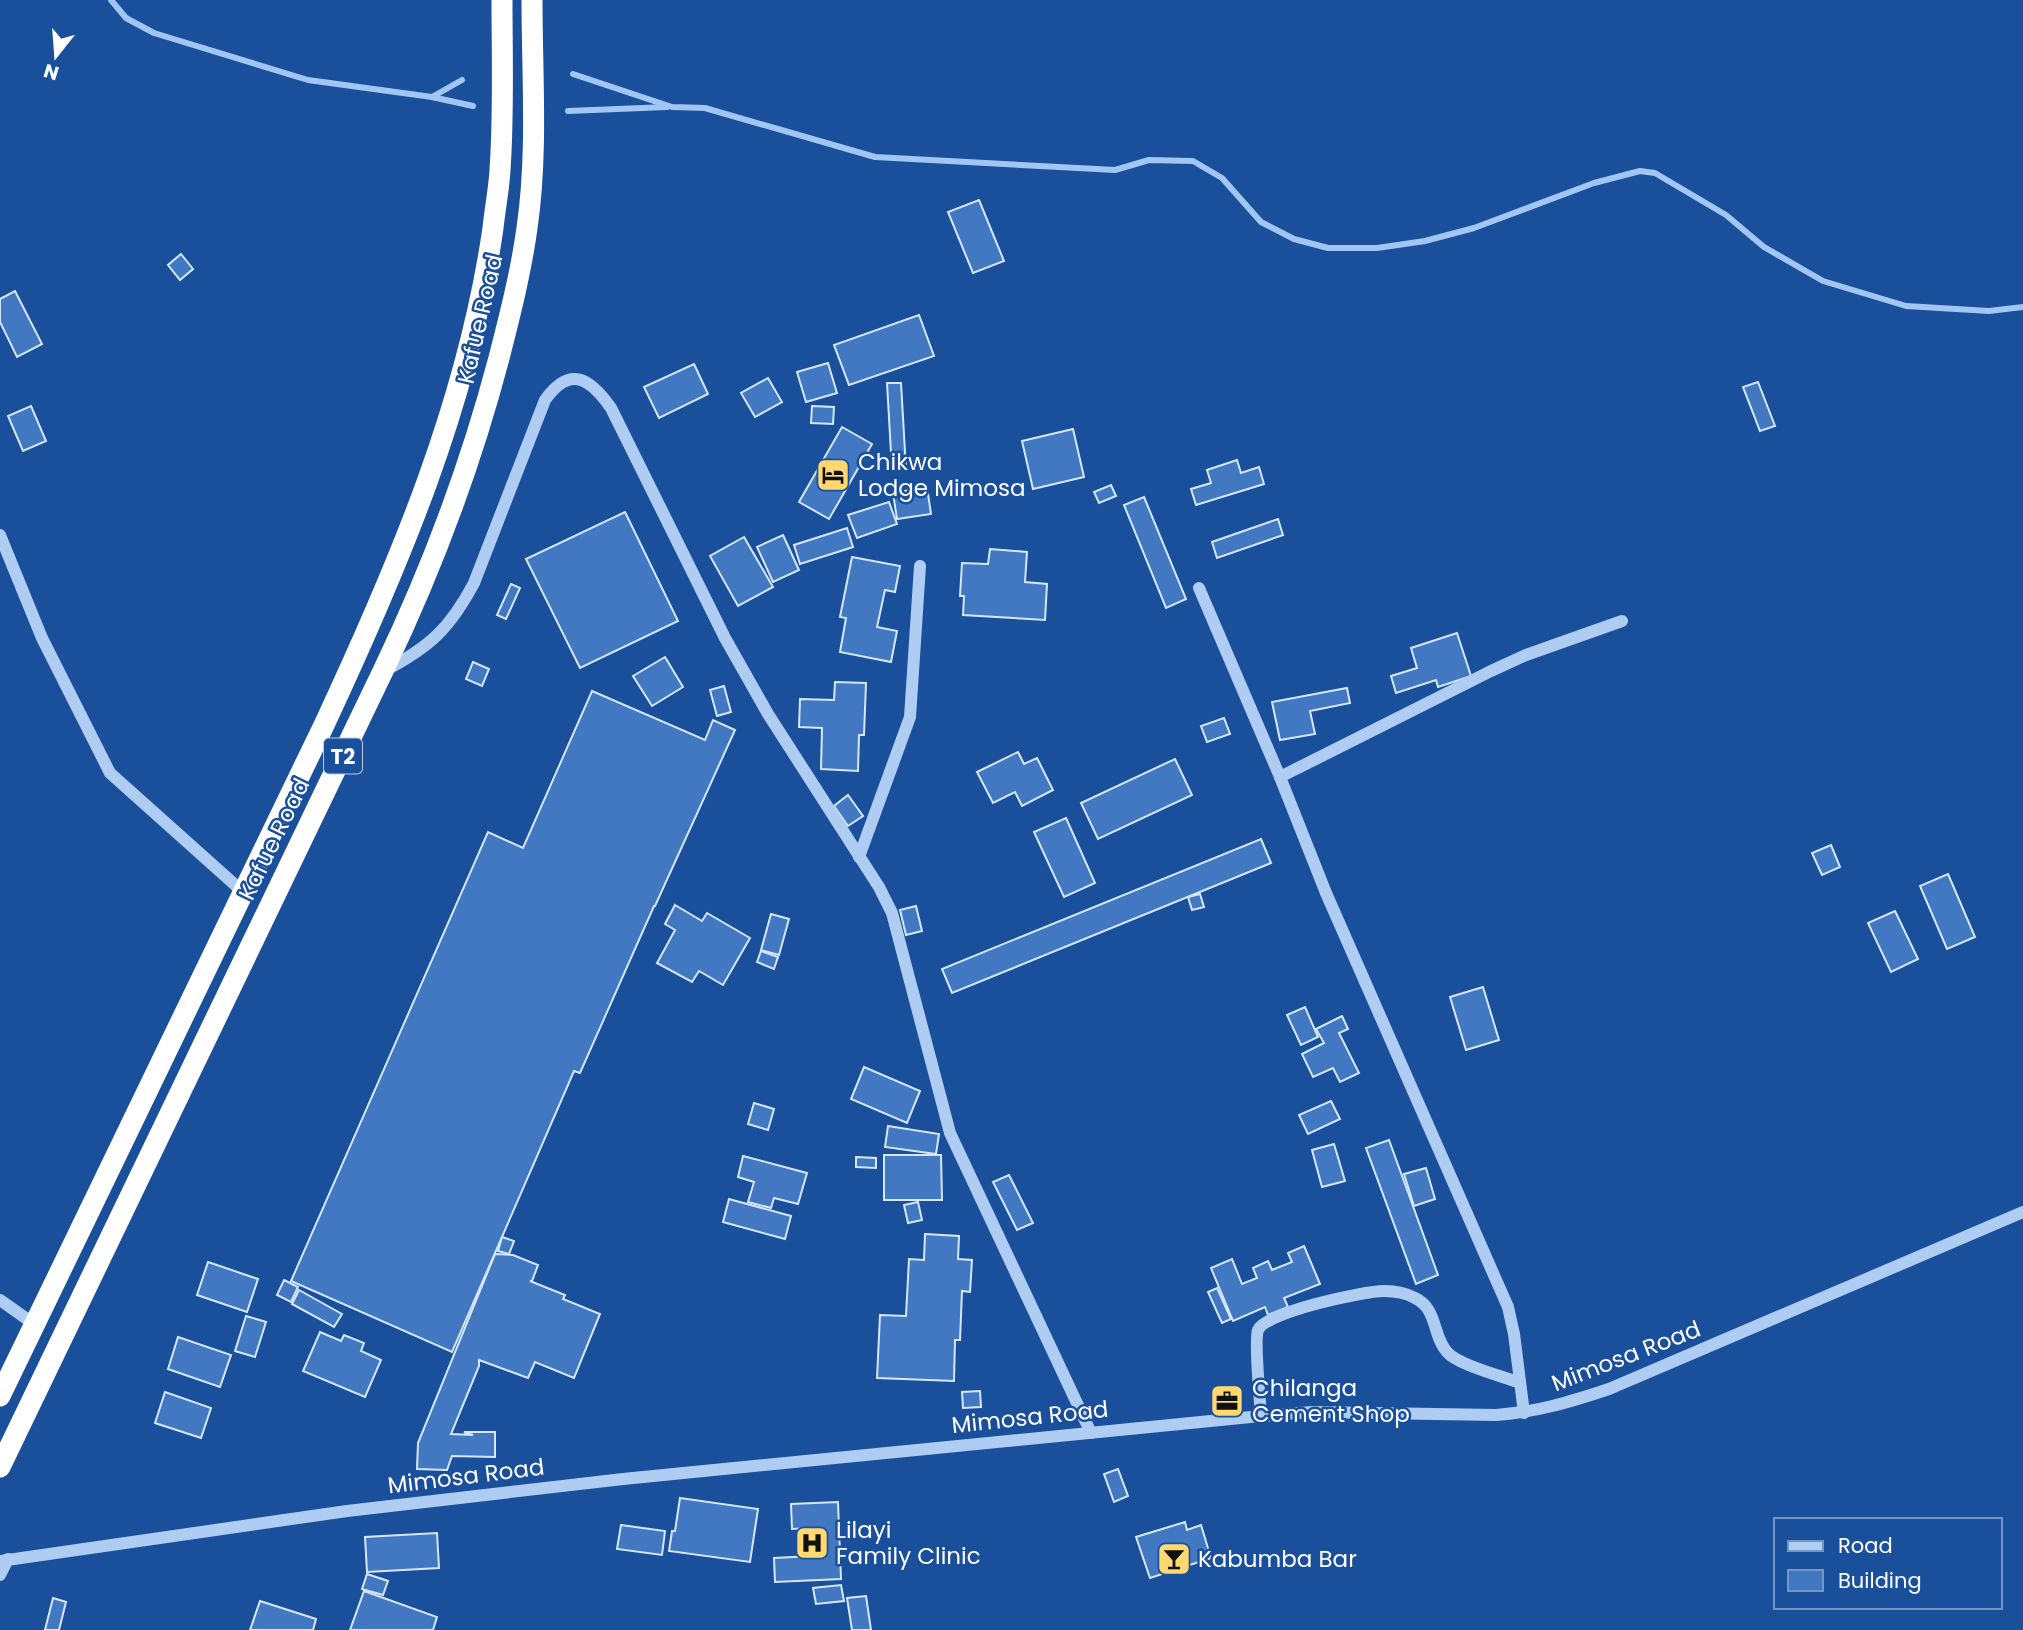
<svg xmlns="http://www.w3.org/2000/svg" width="2023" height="1630" font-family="Poppins,sans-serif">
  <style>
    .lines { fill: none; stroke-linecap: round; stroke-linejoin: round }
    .stream { stroke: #a2c6f4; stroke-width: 6 }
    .building { fill: #4178c1; stroke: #d6e7fc; stroke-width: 2 }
    .minor { stroke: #afccf2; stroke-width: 12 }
    .highway { stroke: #fff; stroke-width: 21 }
    .labels { text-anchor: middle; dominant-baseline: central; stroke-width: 5; stroke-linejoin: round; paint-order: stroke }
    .shield { fill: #194f9b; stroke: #bacae1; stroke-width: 2 }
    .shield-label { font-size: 21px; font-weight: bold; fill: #fff }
    .street-label { font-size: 23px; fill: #fff; stroke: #194f9b }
    .poi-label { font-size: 23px; fill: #fff; stroke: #194f9b; text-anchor: start }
  </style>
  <rect width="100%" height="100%" fill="#194f9b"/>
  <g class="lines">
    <g class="stream">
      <polyline points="111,0 126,18 154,33 308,80 432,97 462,80"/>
      <polyline points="573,74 672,107 705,108 875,157 1115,170 1149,160 1193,161 1222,178 1261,222 1294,239 1328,248 1377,248 1425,241 1474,228 1594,183 1640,171 1655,173 1726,215 1764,247 1823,281 1906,306 1989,311 2023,307"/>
      <polyline points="432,97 473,106"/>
      <polyline points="568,111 667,107"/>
    </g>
  </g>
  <g class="building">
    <polygon points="979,200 1004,261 973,273 948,212"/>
    <polygon points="181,254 193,269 180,280 168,265"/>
    <polygon points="15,291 42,344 17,357 0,322 0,299"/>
    <polygon points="919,315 934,356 849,385 834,345"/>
    <polygon points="828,363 837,393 806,402 797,372"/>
    <polygon points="694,364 708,394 659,418 644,387"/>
    <polygon points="768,378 782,402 755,417 741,393"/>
    <polygon points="1758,382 1775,426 1760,431 1743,387"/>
    <polygon points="887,383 901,383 906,469 892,470"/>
    <polygon points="31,406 46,441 23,451 8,416"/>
    <polygon points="812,406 834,407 833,424 811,423"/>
    <polygon points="842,427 872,444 829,519 799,502"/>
    <polygon points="1073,429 1084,477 1033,489 1022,441"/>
    <polygon points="1237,460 1241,473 1259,467 1264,484 1196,505 1191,489 1211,483 1207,470"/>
    <polygon points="1111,485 1116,496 1099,503 1094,492"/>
    <polygon points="927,487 931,514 897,519 893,493"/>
    <polygon points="1144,497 1186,599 1166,608 1124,505"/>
    <polygon points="889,502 897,524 857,538 848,515"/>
    <polygon points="625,512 678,621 580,668 526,559"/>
    <polygon points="1278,519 1283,535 1217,558 1212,542"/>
    <polygon points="847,528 853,547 800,564 794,545"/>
    <polygon points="783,535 799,570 773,582 757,547"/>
    <polygon points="744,537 773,587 738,606 710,556"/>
    <polygon points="990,549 1027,552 1025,582 1047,584 1045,620 963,615 964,596 960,596 962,563 988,564"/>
    <polygon points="852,557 900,566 895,592 885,590 877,627 897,631 891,662 840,652 846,618 840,617"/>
    <polygon points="511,584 520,588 506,619 497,615"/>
    <polygon points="1457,633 1471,676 1438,687 1436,680 1396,693 1391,676 1417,668 1411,648"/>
    <polygon points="665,657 683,687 652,706 633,676"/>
    <polygon points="473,662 489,669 482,686 466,679"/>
    <polygon points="835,682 866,683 864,735 859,735 858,771 821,769 822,728 799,727 800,699 834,700"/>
    <polygon points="724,686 731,712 717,716 710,690"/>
    <polygon points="1347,688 1350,703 1310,711 1315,734 1280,740 1272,702"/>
    <polygon points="592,691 705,740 713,720 735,730 655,906 654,906 580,1073 574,1071 452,1352 291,1281 488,832 523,848"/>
    <polygon points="1224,718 1230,734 1207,742 1201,726"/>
    <polygon points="1018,752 1024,764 1037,758 1053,790 1022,806 1015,792 993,803 977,772"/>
    <polygon points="1175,759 1192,795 1098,839 1081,803"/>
    <polygon points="848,795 863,816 848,826 834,806"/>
    <polygon points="1066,818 1095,883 1064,897 1034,832"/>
    <polygon points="1261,839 1271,863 952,993 942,969"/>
    <polygon points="1831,845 1840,867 1822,875 1812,853"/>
    <polygon points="1948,874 1975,937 1947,949 1920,886"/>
    <polygon points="1200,894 1204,907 1192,910 1188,897"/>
    <polygon points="675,905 702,921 707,913 750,938 723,985 699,971 692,982 657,963 675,930 665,924"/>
    <polygon points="916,906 922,931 906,935 900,910"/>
    <polygon points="1895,911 1918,959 1891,972 1868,923"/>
    <polygon points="771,914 789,919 779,955 761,950"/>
    <polygon points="761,951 778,957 774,969 757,962"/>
    <polygon points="1483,987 1499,1040 1466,1050 1450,997"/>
    <polygon points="1305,1007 1318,1037 1301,1045 1287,1015"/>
    <polygon points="1342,1016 1348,1029 1339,1033 1359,1073 1340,1082 1333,1068 1313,1077 1302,1054 1324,1043 1316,1029"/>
    <polygon points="864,1067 920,1091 907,1123 851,1099"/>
    <polygon points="1331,1101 1340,1119 1308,1134 1299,1115"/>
    <polygon points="754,1103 774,1109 768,1130 748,1124"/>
    <polygon points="888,1126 939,1134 936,1154 885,1147"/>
    <polygon points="1389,1140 1438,1275 1416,1284 1366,1148"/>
    <polygon points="1334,1144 1345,1181 1322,1187 1312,1150"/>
    <polygon points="884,1155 941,1155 942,1200 884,1200"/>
    <polygon points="743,1156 807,1173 798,1204 774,1198 771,1208 748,1202 754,1182 738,1177"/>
    <polygon points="856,1157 876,1158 876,1168 856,1167"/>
    <polygon points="1426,1168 1435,1199 1414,1206 1404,1174"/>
    <polygon points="1009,1175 1033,1223 1017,1230 993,1182"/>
    <polygon points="729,1199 791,1216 785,1239 723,1222"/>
    <polygon points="918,1202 922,1220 908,1223 904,1205"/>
    <polygon points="925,1234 959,1236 958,1259 972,1260 970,1292 962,1291 960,1340 955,1340 954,1381 877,1378 880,1315 906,1316 909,1259 924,1260"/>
    <polygon points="502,1237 514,1241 509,1254 498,1251"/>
    <polygon points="1304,1246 1320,1284 1284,1298 1288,1307 1268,1315 1265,1307 1233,1321 1211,1268 1232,1259 1242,1284 1257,1278 1253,1268 1268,1261 1272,1270 1292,1262 1288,1253"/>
    <polygon points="495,1254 513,1255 538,1265 532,1281 530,1281 565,1295 563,1299 600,1314 574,1378 535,1362 528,1378 479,1360 479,1366 451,1434 473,1435 464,1432 495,1432 495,1457 452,1456 447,1470 417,1469 418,1443"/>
    <polygon points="208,1262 258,1279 247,1312 197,1295"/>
    <polygon points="284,1280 298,1287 291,1302 277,1295"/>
    <polygon points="1217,1288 1231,1319 1222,1323 1208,1292"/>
    <polygon points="299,1290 342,1314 334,1327 292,1304"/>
    <polygon points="246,1316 266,1322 255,1357 235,1351"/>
    <polygon points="320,1332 341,1341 344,1335 364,1343 361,1351 381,1360 365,1397 303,1371"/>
    <polygon points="178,1337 231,1355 220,1387 168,1369"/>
    <polygon points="980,1391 981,1407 963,1408 962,1392"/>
    <polygon points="165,1392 211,1408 201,1438 155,1423"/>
    <polygon points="1118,1469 1128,1496 1114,1502 1104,1474"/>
    <polygon points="680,1498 758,1509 750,1562 669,1551 672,1531 675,1531"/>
    <polygon points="838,1502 841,1579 775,1582 774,1558 812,1556 811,1528 792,1529 791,1504"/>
    <polygon points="1185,1522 1187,1530 1201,1525 1211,1558 1150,1578 1136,1537"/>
    <polygon points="621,1525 665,1531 662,1555 617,1549"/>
    <polygon points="437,1533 439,1568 367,1572 365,1537"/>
    <polygon points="367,1574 388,1581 383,1595 362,1589"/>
    <polygon points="841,1585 844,1601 816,1604 813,1588"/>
    <polygon points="364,1591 437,1617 433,1630 350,1630"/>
    <polygon points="866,1596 871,1630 852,1630 847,1598"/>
    <polygon points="53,1598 66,1602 59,1630 45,1630"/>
    <polygon points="260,1601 316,1619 313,1630 250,1630"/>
  </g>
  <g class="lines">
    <g class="minor">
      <polyline points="0,535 42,638 110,773 243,892"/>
      <polyline points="1199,588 1280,777 1326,893 1508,1307 1514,1334 1524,1413"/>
      <path d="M386 670C431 646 450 628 474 583L545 400C570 365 590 378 611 408L725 638 768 714 879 887 892 913 950 1133 1091 1433"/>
      <polyline points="1280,777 1491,671 1526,655 1622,621"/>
      <polyline points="859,857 910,717 920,566"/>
      <polyline points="0,1300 34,1324"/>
      <path d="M1261 1416C1260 1400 1254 1340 1258 1330 1266 1312 1364 1291 1384 1291 1394 1291 1406 1293 1415 1298 1438 1309 1432 1335 1447 1352 1458 1365 1502 1376 1520 1383"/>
      <path d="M0 1561 347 1511 623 1479 1261 1416 1312 1412 1496 1415C1537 1412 1570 1402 1609 1389L2023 1212"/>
      <polyline points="0,1575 8,1559"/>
    </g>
    <g class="highway">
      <path d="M0 1396 325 723C399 564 468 402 493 228 495 208 499 189 500 170 504 113 502 56 502 0"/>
      <path d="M0 1467 383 671C432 569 470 468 499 358 510 315 521 272 527 228 538 153 532 75 532 0"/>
    </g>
  </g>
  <defs>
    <symbol id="hotel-square" viewBox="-11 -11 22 22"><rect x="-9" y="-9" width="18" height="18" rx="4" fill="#ffd86f" stroke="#194f9b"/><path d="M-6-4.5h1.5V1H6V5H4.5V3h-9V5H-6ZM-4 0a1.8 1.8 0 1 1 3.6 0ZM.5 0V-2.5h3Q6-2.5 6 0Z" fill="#111"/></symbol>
    <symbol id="office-square" viewBox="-11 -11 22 22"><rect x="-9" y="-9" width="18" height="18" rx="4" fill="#ffd86f" stroke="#194f9b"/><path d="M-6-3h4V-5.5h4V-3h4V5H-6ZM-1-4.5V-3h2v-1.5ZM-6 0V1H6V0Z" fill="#111"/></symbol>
    <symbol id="hospital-square" viewBox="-11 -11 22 22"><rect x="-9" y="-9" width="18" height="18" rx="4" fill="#ffd86f" stroke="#194f9b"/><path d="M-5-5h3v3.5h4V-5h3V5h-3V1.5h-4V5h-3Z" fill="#111"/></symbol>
    <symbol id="bar-square" viewBox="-11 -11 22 22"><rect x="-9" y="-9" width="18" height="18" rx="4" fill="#ffd86f" stroke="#194f9b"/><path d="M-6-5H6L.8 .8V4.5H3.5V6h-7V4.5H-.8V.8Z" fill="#111"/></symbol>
  </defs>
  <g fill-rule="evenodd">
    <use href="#hotel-square" x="814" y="456" width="38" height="38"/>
    <use href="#office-square" x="1208" y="1382" width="38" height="38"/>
    <use href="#hospital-square" x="793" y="1524" width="38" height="38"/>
    <use href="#bar-square" x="1155" y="1540" width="38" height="38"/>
  </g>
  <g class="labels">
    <rect class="shield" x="324" y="738.5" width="38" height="35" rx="5"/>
    <g class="shield-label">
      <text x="343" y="756">T2</text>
    </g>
    <g class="street-label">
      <text transform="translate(480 319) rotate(-77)">Kafue Road</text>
      <text transform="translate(274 839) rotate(-64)">Kafue Road</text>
      <text transform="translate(1626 1356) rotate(-21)">Mimosa Road</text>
      <text transform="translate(1030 1417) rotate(-6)">Mimosa Road</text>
      <text transform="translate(466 1476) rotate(-7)">Mimosa Road</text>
    </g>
    <g class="poi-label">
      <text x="858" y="462">Chikwa<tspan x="858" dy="26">Lodge Mimosa</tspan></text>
      <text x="1252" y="1388">Chilanga<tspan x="1252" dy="26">Cement Shop</tspan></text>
      <text x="836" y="1530">Lilayi<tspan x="836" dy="26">Family Clinic</tspan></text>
      <text x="1198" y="1559">Kabumba Bar</text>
    </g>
  </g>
  <rect x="1774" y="1518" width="228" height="91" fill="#194f9b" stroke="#7595c3" stroke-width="2"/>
  <rect x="1788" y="1541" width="35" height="10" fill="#afccf2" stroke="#7595c3" stroke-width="2"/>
  <text x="1838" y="1553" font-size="21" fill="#ffffff">Road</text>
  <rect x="1788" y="1570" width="35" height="21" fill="#4178c1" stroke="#7595c3" stroke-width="2"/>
  <text x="1838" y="1588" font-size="21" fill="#ffffff">Building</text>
  <g transform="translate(56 56) rotate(197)" stroke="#194f9b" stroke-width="5" paint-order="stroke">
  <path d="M0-5L12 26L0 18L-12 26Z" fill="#ffffff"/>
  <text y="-10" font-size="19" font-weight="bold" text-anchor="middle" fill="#ffffff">N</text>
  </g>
</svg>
